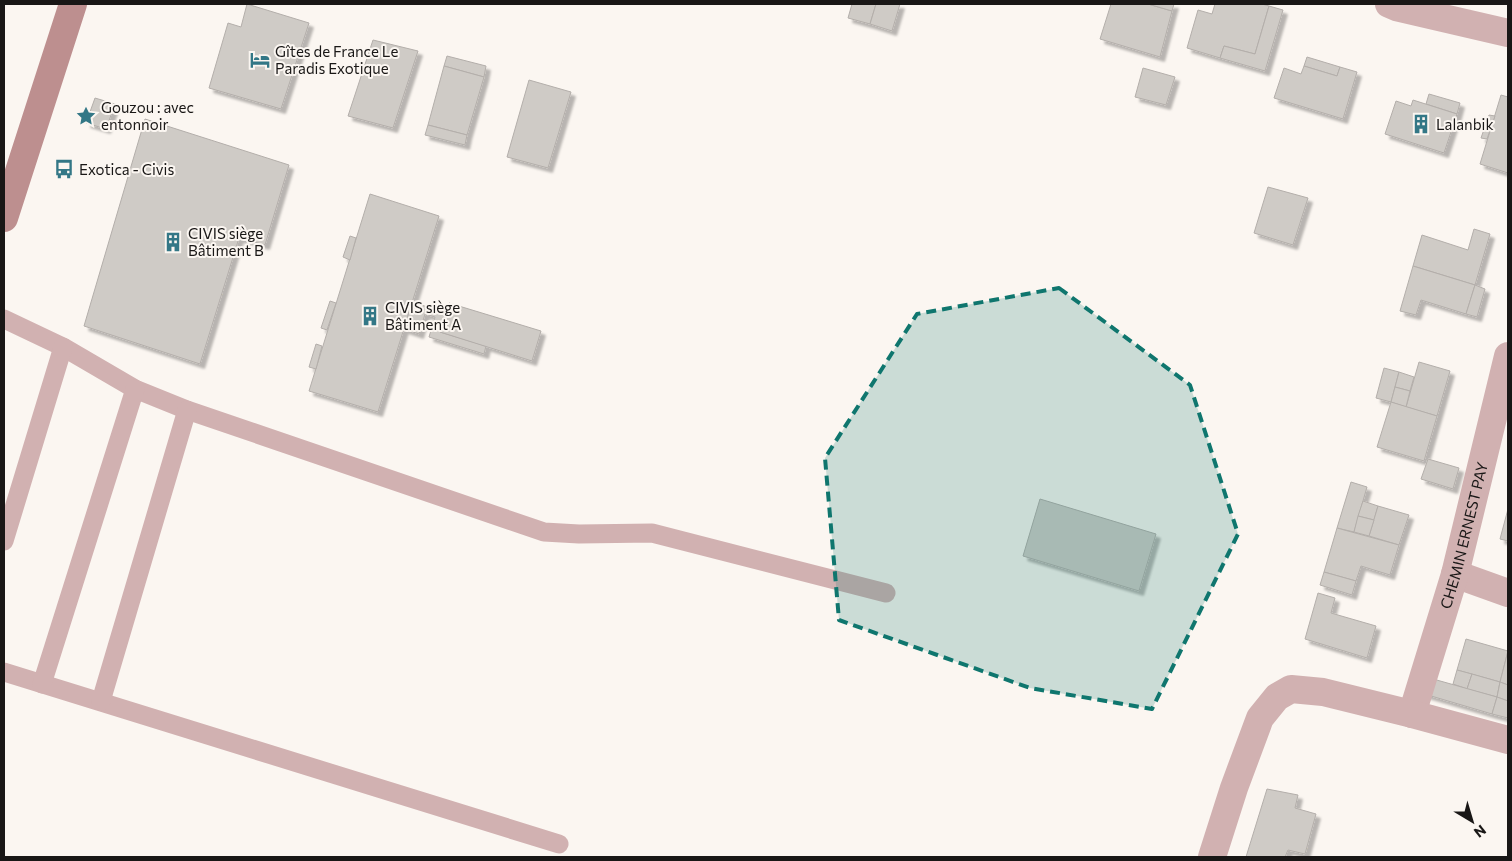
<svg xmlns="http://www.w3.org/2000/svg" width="1512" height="861" font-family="Commissioner,sans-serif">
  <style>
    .building { fill: #cfcbc6; stroke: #b3aeaa; filter: url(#shadow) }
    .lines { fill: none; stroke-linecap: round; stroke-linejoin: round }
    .lane { stroke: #d1b1b1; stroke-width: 19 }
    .street { stroke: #d1b1b1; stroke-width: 28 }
    .secondary { stroke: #bd8f8f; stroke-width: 28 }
    .marked { fill: #0f766e; fill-opacity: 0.2; stroke: #0f766e; stroke-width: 4; stroke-dasharray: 10 6; stroke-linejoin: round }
    .labels { text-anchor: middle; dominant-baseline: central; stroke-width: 4; stroke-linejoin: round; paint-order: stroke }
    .poi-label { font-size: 15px; fill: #191716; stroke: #fbf6f1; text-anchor: start }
    .street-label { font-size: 15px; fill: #191716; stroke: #fbf6f1 }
  </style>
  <defs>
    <filter id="shadow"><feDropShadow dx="4.5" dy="4.5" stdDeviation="1" flood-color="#0004"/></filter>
  </defs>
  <rect width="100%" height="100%" fill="#fbf6f1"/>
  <g class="building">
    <polygon points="247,4 309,23 281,109 209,88 228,23 241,27"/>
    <polygon points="852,4 876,4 870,24 848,18"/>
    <polygon points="876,4 900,4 892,31 870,24"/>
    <polygon points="1111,4 1148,4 1172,11 1160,57 1100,39"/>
    <polygon points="1148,4 1174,4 1172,11"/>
    <polygon points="1215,4 1262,4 1269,6 1255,54 1224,46 1220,58 1187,48 1198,10 1212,14"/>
    <polygon points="1269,6 1283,10 1265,71 1220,58 1224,46 1255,54"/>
    <polygon points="373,40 418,51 393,128 348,116"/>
    <polygon points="447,56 486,66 484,77 444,66"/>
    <polygon points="1307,57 1340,67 1337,76 1304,66"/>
    <polygon points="444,66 484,77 467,135 428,125"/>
    <polygon points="1304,66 1337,76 1340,67 1357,72 1343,119 1274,98 1284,68 1301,74"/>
    <polygon points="1143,68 1175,77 1166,105 1135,97"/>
    <polygon points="529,80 571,92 548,168 507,157"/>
    <polygon points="1429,94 1460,103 1457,114 1426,104"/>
    <polygon points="1501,95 1508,97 1508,173 1480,164"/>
    <polygon points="95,98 115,104 106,129 86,123"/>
    <polygon points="1413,100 1457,114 1444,153 1385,134 1396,101 1411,106"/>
    <polygon points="1489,115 1495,116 1487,139 1481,138"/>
    <polygon points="145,119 289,165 265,245 239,238 200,364 84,326"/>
    <polygon points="428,125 467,135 465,145 425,135"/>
    <polygon points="1268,187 1308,198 1293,245 1254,233"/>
    <polygon points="370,194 439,216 378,412 309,391"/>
    <polygon points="1474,229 1490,234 1475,285 1413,266 1422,235 1468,250"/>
    <polygon points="350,236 356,238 350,260 343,257"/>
    <polygon points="1413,266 1475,285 1466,314 1421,300 1416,315 1400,311"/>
    <polygon points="1475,285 1485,289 1477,317 1466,314"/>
    <polygon points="330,301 336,303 327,330 321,328"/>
    <polygon points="412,302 446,313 440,332 486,346 484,354 429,337 435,317 425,314 419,334 404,329"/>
    <polygon points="449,303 541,331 532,361 440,332"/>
    <polygon points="316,344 322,346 316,369 309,367"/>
    <polygon points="1419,362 1450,371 1437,416 1406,407"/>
    <polygon points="1384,368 1399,372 1391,402 1376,398"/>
    <polygon points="1399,372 1414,377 1410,391 1395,387"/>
    <polygon points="1395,387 1410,391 1406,407 1391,402"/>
    <polygon points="1391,402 1437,416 1424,461 1377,447"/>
    <polygon points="1428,459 1459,468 1453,489 1421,479"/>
    <polygon points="1351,482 1367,487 1354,532 1337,528"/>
    <polygon points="1040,499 1156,534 1139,591 1023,556"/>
    <polygon points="1363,501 1378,506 1374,520 1358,516"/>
    <polygon points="1378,506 1409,515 1399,545 1369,536"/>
    <polygon points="1508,509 1508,541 1500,539"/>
    <polygon points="1358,516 1374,520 1369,536 1354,532"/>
    <polygon points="1337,528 1399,545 1390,575 1361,566 1356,581 1324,572"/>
    <polygon points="1324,572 1356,581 1352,595 1320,585"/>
    <polygon points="1318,593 1335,598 1331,613 1376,626 1367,658 1305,639"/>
    <polygon points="1466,639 1508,651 1500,682 1457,670"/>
    <polygon points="1508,651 1508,685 1500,682"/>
    <polygon points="1457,670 1472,674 1467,689 1453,684"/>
    <polygon points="1472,674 1500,682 1497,697 1467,689"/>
    <polygon points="1426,677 1497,697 1492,714 1421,693"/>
    <polygon points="1500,682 1508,685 1508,701 1497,697"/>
    <polygon points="1497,697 1508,701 1508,718 1492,714"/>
    <polygon points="1267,789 1298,795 1295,808 1316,814 1305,854 1288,850 1285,857 1246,857"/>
  </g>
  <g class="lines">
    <g class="lane">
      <polyline points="4,319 63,347 135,389 187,410 544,532 579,534 652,533 886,593"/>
      <polyline points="4,541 63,347"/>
      <polyline points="4,672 559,844"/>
      <polyline points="42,684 135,389"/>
      <polyline points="101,701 187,410"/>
    </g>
    <g class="street">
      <polyline points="1389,4 1396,7 1508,33"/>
      <polyline points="1455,574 1508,593"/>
      <path id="s1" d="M1412 714 1455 574 1508 356"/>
      <polyline points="1212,857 1234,788 1260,718 1277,697 1291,689 1323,692 1412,714 1508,740"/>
    </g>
    <polyline class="secondary" points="4,218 73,4"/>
  </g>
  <path class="marked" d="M1059 288 1190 385 1238 534 1152 709 1030 688 839 620 825 458 917 314Z"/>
  <defs>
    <symbol id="hotel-bare" viewBox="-9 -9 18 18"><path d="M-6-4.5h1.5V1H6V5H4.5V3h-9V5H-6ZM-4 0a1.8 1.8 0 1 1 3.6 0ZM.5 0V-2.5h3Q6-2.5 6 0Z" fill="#337786" stroke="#fbf6f1" stroke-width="2.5" paint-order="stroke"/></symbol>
    <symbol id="sight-bare" viewBox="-9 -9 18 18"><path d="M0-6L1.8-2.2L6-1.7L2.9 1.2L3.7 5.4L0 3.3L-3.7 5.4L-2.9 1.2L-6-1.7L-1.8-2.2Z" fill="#337786" stroke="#fbf6f1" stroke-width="2.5" paint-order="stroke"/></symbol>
    <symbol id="building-bare" viewBox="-9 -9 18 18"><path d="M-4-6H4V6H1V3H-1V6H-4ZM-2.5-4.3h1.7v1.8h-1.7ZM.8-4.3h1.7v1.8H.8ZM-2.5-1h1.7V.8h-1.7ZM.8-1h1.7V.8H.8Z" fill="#337786" stroke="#fbf6f1" stroke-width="2.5" paint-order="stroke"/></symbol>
    <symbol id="bus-bare" viewBox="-9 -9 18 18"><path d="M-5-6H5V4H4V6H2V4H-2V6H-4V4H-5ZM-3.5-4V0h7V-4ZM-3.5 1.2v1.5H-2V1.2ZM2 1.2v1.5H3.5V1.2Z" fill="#337786" stroke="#fbf6f1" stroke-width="2.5" paint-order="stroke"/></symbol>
  </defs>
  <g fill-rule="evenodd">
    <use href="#hotel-bare" x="246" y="46" width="28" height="28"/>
    <use href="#sight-bare" x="72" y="102" width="28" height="28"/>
    <use href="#building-bare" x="1407" y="110" width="28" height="28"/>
    <use href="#bus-bare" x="50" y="155" width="28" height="28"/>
    <use href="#building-bare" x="159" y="228" width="28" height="28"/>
    <use href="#building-bare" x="356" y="302" width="28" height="28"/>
  </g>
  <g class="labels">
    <g class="poi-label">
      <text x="275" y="51">Gîtes de France Le<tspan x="275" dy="17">Paradis Exotique</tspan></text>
      <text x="101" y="107">Gouzou : avec<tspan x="101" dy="17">entonnoir</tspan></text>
      <text x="1436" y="124">Lalanbik</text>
      <text x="79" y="169">Exotica - Civis</text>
      <text x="188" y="233">CIVIS siège<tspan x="188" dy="17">Bâtiment B</tspan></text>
      <text x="385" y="307">CIVIS siège<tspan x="385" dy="17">Bâtiment A</tspan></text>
    </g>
    <g class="street-label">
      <text stroke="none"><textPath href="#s1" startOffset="186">CHEMIN ERNEST PAY</textPath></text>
    </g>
  </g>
  <rect width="1512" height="861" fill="none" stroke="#191716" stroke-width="10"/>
  <g transform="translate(1472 821) rotate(142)" stroke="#fbf6f1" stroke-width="4" paint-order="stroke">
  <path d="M0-4L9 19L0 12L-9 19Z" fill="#191716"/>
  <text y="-8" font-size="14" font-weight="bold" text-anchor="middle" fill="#191716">N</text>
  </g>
</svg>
